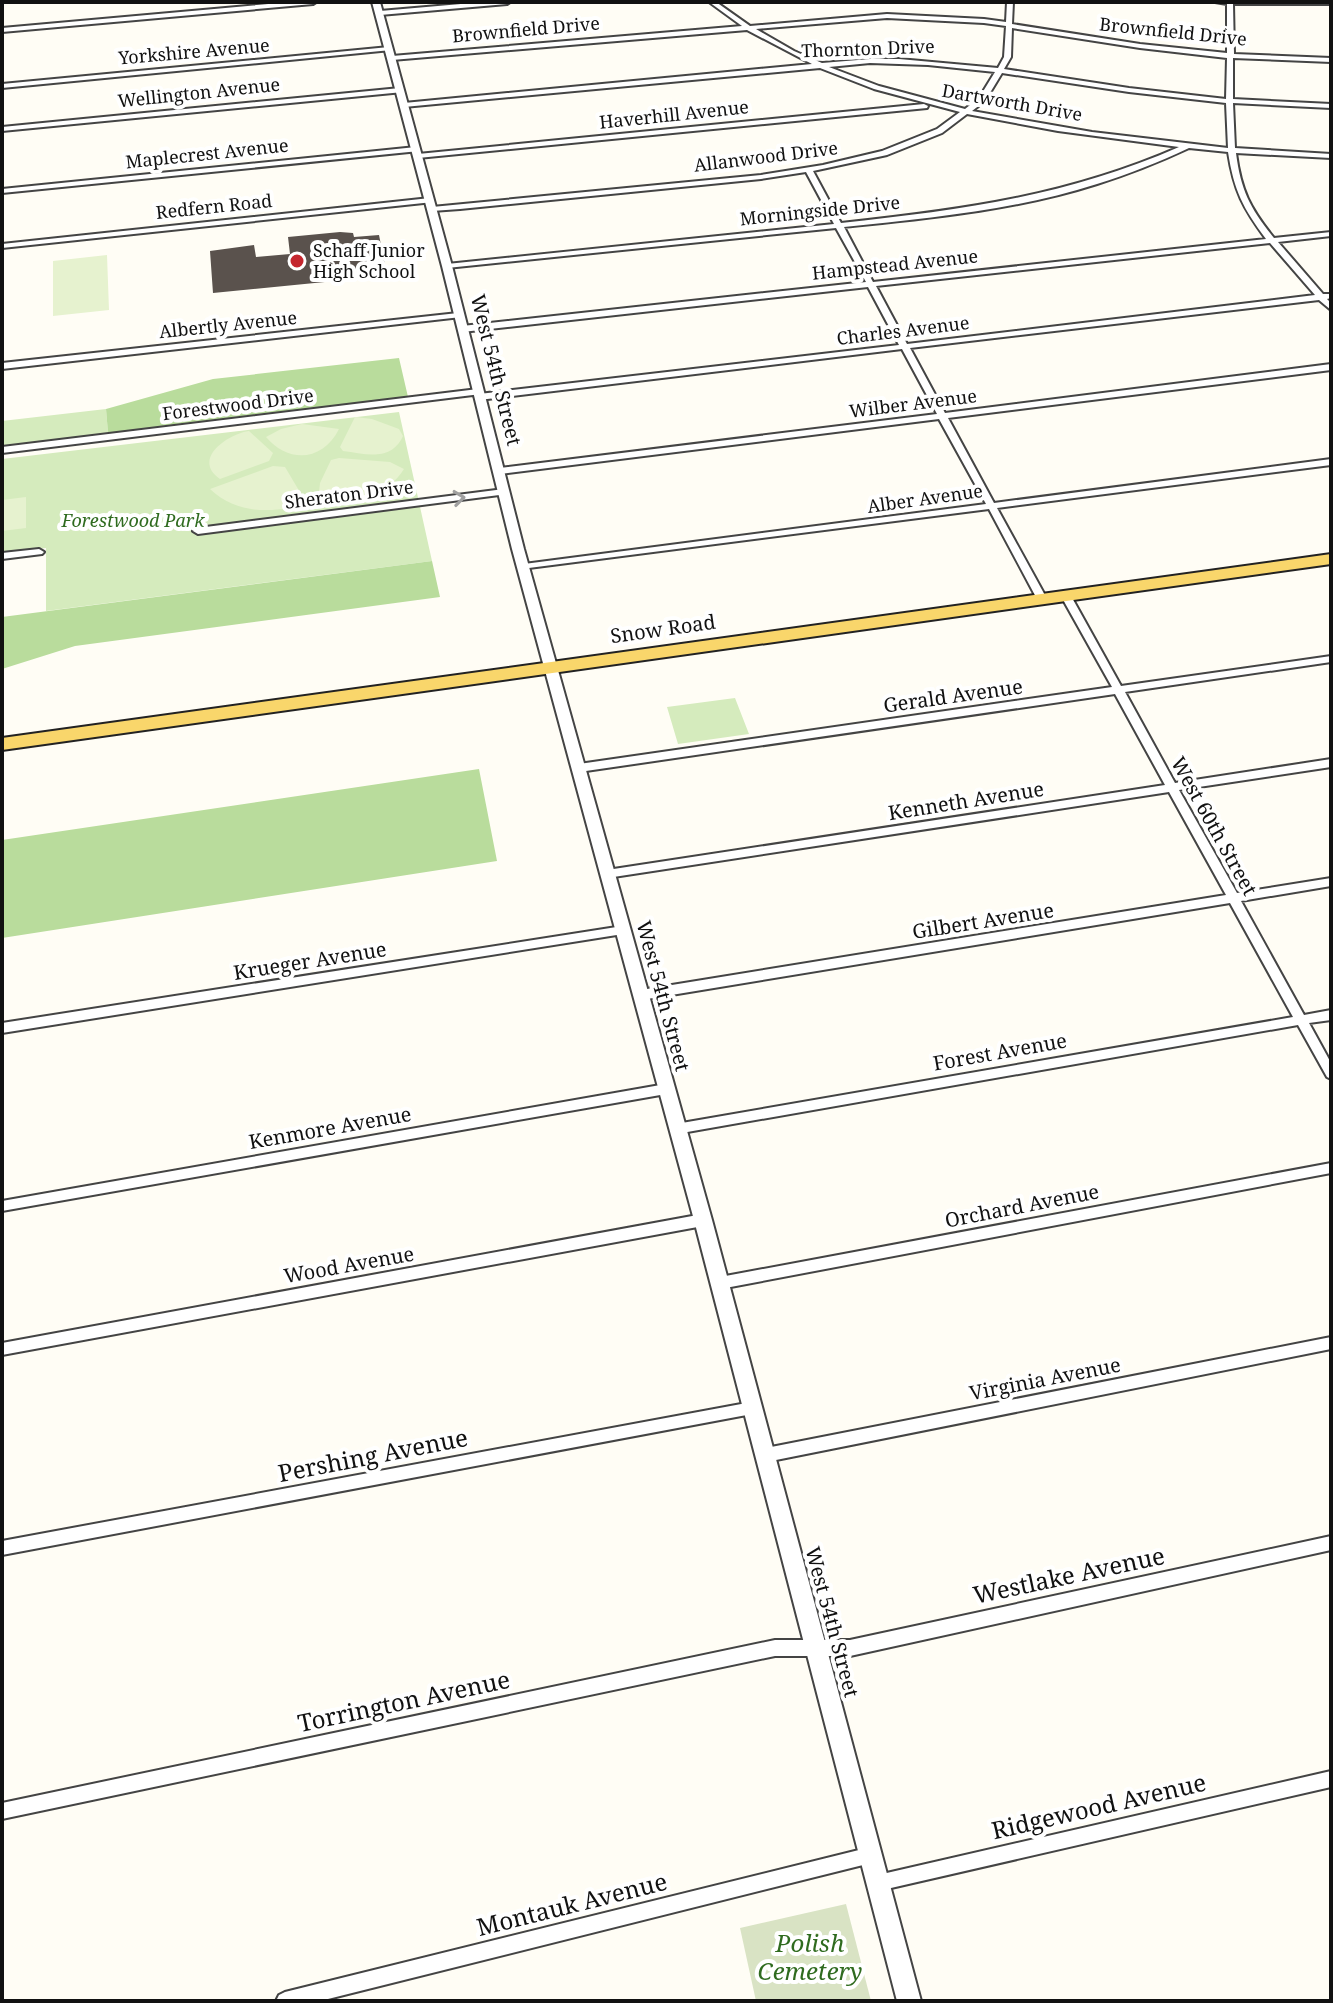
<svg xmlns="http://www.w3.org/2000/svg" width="1333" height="2003" font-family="'Noto Serif',serif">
  <rect width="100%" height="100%" fill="#fffdf5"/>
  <path fill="#d5ebbd" d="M106,409L108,433L2,446V421Z
    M399,412L432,561L46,611V548L2,553V459Z
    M735,698L749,734L678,744L667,707Z"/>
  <path fill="#b9dc9c" d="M399,358L408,397L108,433L106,409L213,379Z
    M432,561L440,597L75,646L2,669V617Z
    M479,769L497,861L2,938V840Z"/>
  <path fill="#d9e3c4" d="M846,1904L871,2001H756L740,1928Z"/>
  <path fill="#e6f2cf" d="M107,255L109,310L53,316V261Z
    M355,417L372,419L399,429L403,436C391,462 366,454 343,451L340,447Z
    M302,424L339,429C323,461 289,464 266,437L281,429Z
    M249,431L273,453L269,461L220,479C191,459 228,434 249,431Z
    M339,458L390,462L404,469C386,498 349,503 318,501L320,483L331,460Z
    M273,466L285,467L307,504C273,513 237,515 210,489Z
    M26,497V528L2,531V500Z"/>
  <path fill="#5a524d" d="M340,232L353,233L354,237L379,235L385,265L354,269L355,279L213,293L210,251L254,245L256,257L290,254L288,237Z"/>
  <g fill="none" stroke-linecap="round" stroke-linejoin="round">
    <g stroke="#444" stroke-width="4">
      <path id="minor" d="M291,2H316L313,4L2,32V28Z
        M484,2H510L507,4L380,15L377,13L380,11Z
        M709,2H716L750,26L887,14L984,19L1006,22L1007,2H1013L1012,24L1140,44L1227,53V4L1215,2H1331V4H1233L1234,54L1331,58V62L1233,58V99L1331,104V108L1233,103L1235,148L1331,154V158L1236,153C1241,191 1250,208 1274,238L1331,232V236L1278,242L1323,294H1331V298L1327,299L1331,303V310L1319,300L910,348L945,413L1331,364V370L948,418L994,503L1331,459V465L997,508L1047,599L1042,602L1037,599L989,509L521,569V565L524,564L986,504L939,419L500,474L495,471L500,468L937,414L902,349L479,400L475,397L479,394L899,345L868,287L462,332L458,329L462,326L866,282L836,228L447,268L443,266L447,264L834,224L806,172L761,179L460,209L432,211L428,209L432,207L761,175L823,165L882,151L937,129L960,112L874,89L820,68L404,107L400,105L404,103L812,64L747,30L392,60L389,58L392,56L742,26ZM887,18L984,23L1006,26L1004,57L998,68L899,59H870L822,63L794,51L756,29ZM1012,28L1140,48L1227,58L1226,99L1129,88L1004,69L1011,57ZM870,63L928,65L995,72L979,98L965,109L879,86L829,67ZM1002,73L1129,92L1226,103L1228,148L1092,132L972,111L985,101ZM967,114L1058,131L1179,147C1067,196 962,210 841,223L813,171L887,155L942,133ZM1189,148L1228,152C1234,191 1243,208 1266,239L873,282L844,227C929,218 1016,210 1097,184C1129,174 1159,162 1189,148ZM1270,243L1315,295L907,344L876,286Z
        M389,47L392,49L391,50L2,88V84Z
        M400,88H403V92L2,131V127Z
        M924,104L928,106L927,108L418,158L414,156L418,154Z
        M416,147H419V151L2,193V189Z
        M430,198H433V202L2,248V244Z
        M458,313L462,315L461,317L2,369V363Z
        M478,389L481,390V394L2,453V447Z
        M504,489L507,490V494L198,534L193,531L198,528Z
        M39,549L44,552L42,554L2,559V553Z
        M1066,593L1071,596L1121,686L1331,656V662L1125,692L1175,783L1331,759V767L1179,790L1237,893L1331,878V886L1241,901L1304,1015L1331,1010V1020L1309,1023L1331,1063V1079L1327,1077L1298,1025L676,1134L672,1133L670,1129L672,1125L676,1124L1293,1017L1230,903L641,1000L637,998L635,995L637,992L641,990L1226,895L1169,792L607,878L601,874L607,870L1165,785L1115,694L579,772L574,768L579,764L1112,687L1061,596Z
        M623,926L629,930L623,934L2,1033V1023Z
        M666,1084L670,1085L672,1089L670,1093L666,1094L2,1211V1201Z
        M1331,1163V1173L720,1289L715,1287L713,1283L715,1279L720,1277Z
        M703,1214L708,1216L710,1220L708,1224L703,1226L2,1355V1343Z
        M1331,1337V1349L766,1462L761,1460L759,1455L761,1450L766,1448Z
        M752,1402L757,1403L759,1408L757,1413L752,1414L2,1555V1541Z
        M1331,1536V1550L850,1656H775L2,1819V1803L775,1640H850Z
        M1331,1771V1787L878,1891L872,1889L870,1883L872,1877L878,1875Z
        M871,1847L877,1849L879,1855L877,1861L871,1863L320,2001H276L279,1995L285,1992Z"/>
    </g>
    <g stroke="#444" stroke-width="4">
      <path id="tertiary" d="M372,2H380L452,266L524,549L712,1220L921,2001H897L694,1220L512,549L442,266Z"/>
    </g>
    <g stroke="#222" stroke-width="4">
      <path id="primary" d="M1331,554V564L2,750V738Z"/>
    </g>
    <use href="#minor" fill="#fff" fill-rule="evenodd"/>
    <use href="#tertiary" fill="#fff" fill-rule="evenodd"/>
    <use href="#primary" fill="#f9d66b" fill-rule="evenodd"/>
  </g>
  <defs><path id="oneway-chevron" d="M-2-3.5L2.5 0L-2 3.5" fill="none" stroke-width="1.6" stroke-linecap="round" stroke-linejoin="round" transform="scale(2)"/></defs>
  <use stroke="#a0a0a0" href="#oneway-chevron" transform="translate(459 498) rotate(-7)"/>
  <circle fill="#c4262e" stroke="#fff" stroke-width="3" cx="297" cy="261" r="8"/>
  <g text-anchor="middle" stroke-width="8" stroke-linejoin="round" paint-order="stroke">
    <g font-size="18" fill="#111" stroke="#fff">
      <text transform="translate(526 30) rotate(-5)" y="6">Brownfield Drive</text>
      <text transform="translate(1173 32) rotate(6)" y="6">Brownfield Drive</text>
      <text transform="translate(868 49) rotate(-2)" y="6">Thornton Drive</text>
      <text transform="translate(194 52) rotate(-5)" y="6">Yorkshire Avenue</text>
      <text transform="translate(199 93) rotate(-6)" y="6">Wellington Avenue</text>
      <text transform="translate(1012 103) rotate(10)" y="6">Dartworth Drive</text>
      <text transform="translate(674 115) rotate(-6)" y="6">Haverhill Avenue</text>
      <text transform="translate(207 154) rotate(-6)" y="6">Maplecrest Avenue</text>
      <text transform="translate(766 157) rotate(-7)" y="6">Allanwood Drive</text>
      <text transform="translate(214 207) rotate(-6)" y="6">Redfern Road</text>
      <text transform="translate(820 211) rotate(-6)" y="6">Morningside Drive</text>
      <text transform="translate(895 265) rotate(-6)" y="6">Hampstead Avenue</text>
      <text transform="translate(228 325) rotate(-6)" y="6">Albertly Avenue</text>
      <text transform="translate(903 331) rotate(-7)" y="6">Charles Avenue</text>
      <text transform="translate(913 404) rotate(-7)" y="6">Wilber Avenue</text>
      <text transform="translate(238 405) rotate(-7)" y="6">Forestwood Drive</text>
      <text transform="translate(349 495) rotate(-7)" y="6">Sheraton Drive</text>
      <text transform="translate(925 499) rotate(-8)" y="6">Alber Avenue</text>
    </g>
    <g font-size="18" fill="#111" stroke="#fff" text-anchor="start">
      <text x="313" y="257">Schaff Junior<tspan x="313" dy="21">High School</tspan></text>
    </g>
    <g font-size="18" font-style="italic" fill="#2f6b1f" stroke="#fff">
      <text x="133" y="527">Forestwood Park</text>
    </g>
    <g font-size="20" fill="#111" stroke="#fff">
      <text transform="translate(496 370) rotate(76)" y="7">West 54th Street</text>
      <text transform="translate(663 629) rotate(-8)" y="7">Snow Road</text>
      <text transform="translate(953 696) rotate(-8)" y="7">Gerald Avenue</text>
      <text transform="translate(966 801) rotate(-9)" y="7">Kenneth Avenue</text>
      <text transform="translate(1214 826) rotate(61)" y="7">West 60th Street</text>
      <text transform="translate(983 921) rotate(-9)" y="7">Gilbert Avenue</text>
      <text transform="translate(310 961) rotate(-9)" y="7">Krueger Avenue</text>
      <text transform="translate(663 996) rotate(75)" y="7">West 54th Street</text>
      <text transform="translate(1000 1052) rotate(-10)" y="7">Forest Avenue</text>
      <text transform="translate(330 1128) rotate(-10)" y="7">Kenmore Avenue</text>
      <text transform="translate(1022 1206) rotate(-11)" y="7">Orchard Avenue</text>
      <text transform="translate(349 1265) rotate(-10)" y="7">Wood Avenue</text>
      <text transform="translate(1045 1379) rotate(-11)" y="7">Virginia Avenue</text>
      <text transform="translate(832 1622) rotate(75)" y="7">West 54th Street</text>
    </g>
    <g font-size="24" fill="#111" stroke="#fff">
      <text transform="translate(373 1456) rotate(-11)" y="8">Pershing Avenue</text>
      <text transform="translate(1069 1576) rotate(-12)" y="8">Westlake Avenue</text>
      <text transform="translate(404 1702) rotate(-12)" y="8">Torrington Avenue</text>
      <text transform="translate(1099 1807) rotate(-13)" y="8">Ridgewood Avenue</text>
      <text transform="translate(572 1905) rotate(-14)" y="8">Montauk Avenue</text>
    </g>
    <g font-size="24" font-style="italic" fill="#2f6b1f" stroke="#fff">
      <text x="810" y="1952">Polish<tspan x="810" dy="28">Cemetery</tspan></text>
    </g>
  </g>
  <rect width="1333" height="2003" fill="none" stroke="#111111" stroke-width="8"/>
</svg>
